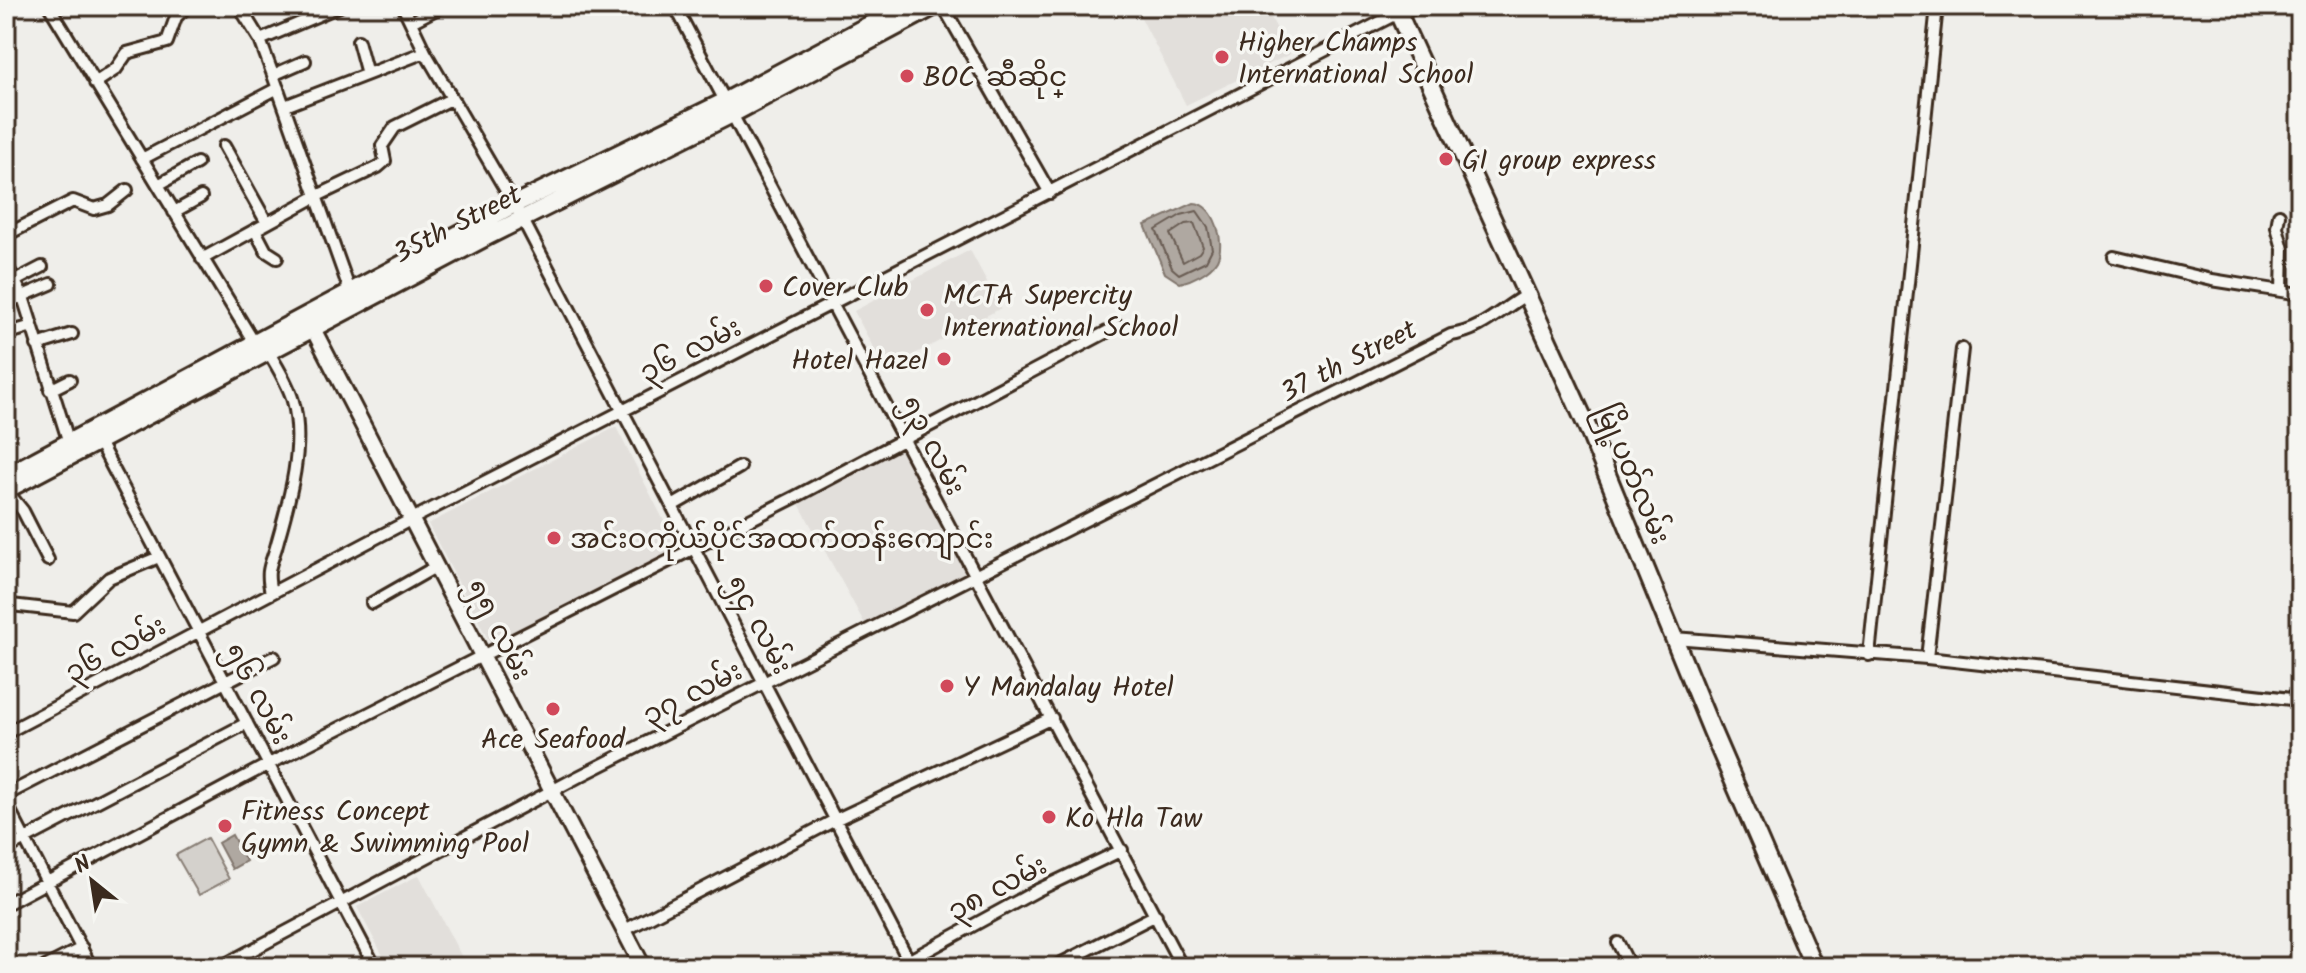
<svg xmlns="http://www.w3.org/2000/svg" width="2306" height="973" font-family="Kalam,'Noto Sans Myanmar',sans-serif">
  <rect width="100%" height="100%" fill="#efeeea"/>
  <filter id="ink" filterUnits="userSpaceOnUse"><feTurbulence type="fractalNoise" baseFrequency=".0125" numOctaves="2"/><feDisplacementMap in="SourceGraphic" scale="16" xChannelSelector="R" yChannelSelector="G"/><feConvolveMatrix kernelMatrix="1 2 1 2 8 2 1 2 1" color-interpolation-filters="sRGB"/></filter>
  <g filter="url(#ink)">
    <path fill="#e2dfdb" d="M1135,6H1265L1290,54L1186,105Z
      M970,250L1001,308L885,370L854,311Z
      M616,427L680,552L493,649L428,524Z
      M902,449L968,573L866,626L798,502Z
      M419,875L445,925L467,967H389L357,907Z"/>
    <path fill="#d4d1cc" stroke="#887e75" stroke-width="2" d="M207,838L229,879L199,895L176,855Z"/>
    <path fill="#afa8a1" stroke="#81766d" stroke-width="2" d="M1194,203C1215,204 1226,243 1217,260C1210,272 1192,280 1180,283L1165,273L1145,225Z
      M232,835L246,861L232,869L218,843Z"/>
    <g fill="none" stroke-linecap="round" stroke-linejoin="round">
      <path stroke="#695c52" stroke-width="2" d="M1197,211L1208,227L1212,249L1206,261L1179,274L1172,268L1156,230L1181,215Z
        M1194,223L1203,247L1199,253L1183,262L1170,234L1185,224Z"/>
      <g stroke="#3b2a1e" stroke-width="16">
        <path id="minor" d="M49,6L255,344
          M239,6L260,40L273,75L351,294
          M675,6L1182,967
          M943,6L1050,193
          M413,21L442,6
          M260,40L340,6
          M358,41L367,74
          M425,52L522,218L912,967
          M273,75L305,61
          M95,83L116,69L127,53L167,42L176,17L187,6
          M285,106L425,52L403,6
          M224,146L267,223
          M142,159L278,88
          M158,185L197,163
          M174,212L201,197
          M2279,215L2277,227L2283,249L2282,291
          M255,230L266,251L277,258
          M6,235L73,201L94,209L108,205L127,190
          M2114,257L2212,280L2300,294
          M202,259L315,197L378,167L385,161L382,146L395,127L451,99
          M6,264L23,297L69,443
          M15,281L42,267
          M6,303L51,284
          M6,334L32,326
          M37,345L72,334
          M268,351C277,367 288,383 293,401C305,445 290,498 278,540C272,565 265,566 271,593
          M6,376L7,382
          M50,390L70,380
          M97,438L375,967
          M6,490L23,511L48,560
          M672,506L740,467
          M372,603L437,566
          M11,605L73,612L109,578L159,557
          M1674,638L1927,658L2300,700
          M1869,655L1937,6
          M1927,658L1962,349
          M6,733L412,519L1398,13
          M6,795L274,657
          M6,803L91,967
          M6,849L247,723
          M6,904L269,764L795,497L1118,326
          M625,930L835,820L1052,718
          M1618,943L1630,967
          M45,967L82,948
          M220,967L578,777L1451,335C1481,331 1500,310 1526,295
          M897,967L1038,890L1122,850
          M1054,967L1156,915"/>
      </g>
      <g stroke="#3b2a1e" stroke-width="18">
        <path id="tertiary" d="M1398,13L1418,6"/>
      </g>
      <g stroke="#3b2a1e" stroke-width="20">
        <path id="secondary" d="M309,321L643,967"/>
      </g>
      <g stroke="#3b2a1e" stroke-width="22">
        <path id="primary" d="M1395,6L1590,433L1712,731L1814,967
          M6,476L513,205L726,101L905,6
          M6,490L488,236L732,114L935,6"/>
      </g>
      <use href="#minor" stroke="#f6f6f2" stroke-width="10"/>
      <use href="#tertiary" stroke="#f6f6f2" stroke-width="12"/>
      <use href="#secondary" stroke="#f6f6f2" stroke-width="14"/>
      <use href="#primary" stroke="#f6f6f2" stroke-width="16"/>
    </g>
  </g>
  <g fill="#d1495b" stroke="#f6f6f2" stroke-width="3">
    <circle cx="1222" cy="57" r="8"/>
    <circle cx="907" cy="76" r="8"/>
    <circle cx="1446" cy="159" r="8"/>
    <circle cx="766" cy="286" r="8"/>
    <circle cx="927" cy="310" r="8"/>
    <circle cx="944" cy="359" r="8"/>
    <circle cx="554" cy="538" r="8"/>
    <circle cx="947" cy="686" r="8"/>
    <circle cx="553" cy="709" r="8"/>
    <circle cx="1049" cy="817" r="8"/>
    <circle cx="225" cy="826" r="8"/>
  </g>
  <g text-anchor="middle" stroke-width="7" stroke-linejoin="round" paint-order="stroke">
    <g font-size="28" fill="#3b2a1e" stroke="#f6f6f2" text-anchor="start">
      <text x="1238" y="51">Higher Champs<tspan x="1238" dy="32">International School</tspan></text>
      <text x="923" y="86">BOC ဆီဆိုင္</text>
      <text x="1462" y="169">GI group express</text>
      <text x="782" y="296">Cover Club</text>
      <text x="943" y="304">MCTA Supercity<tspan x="943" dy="32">International School</tspan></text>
      <text x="928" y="369" text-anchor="end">Hotel Hazel</text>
      <text x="570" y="548">အင်းဝကိုယ်ပိုင်အထက်တန်းကျောင်း</text>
      <text x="963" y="696">Y Mandalay Hotel</text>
      <text x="553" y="748" text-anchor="middle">Ace Seafood</text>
      <text x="241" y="820">Fitness Concept<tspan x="241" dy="32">Gymn &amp; Swimming Pool</tspan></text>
      <text x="1065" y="827">Ko Hla Taw</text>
    </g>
    <g font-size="28" fill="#3b2a1e" stroke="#f6f6f2">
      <text transform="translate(457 223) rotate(-27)" y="10">35th Street</text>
      <text transform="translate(690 349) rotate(-27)" y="10">၃၆ လမ်း</text>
      <text transform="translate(1348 360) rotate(-27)" y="10">37 th Street</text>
      <text transform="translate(934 445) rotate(63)" y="10">၅၃ လမ်း</text>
      <text transform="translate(1634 474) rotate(67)" y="10">မြို့ပတ်လမ်း</text>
      <text transform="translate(760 624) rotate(62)" y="10">၅၄ လမ်း</text>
      <text transform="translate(500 629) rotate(63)" y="10">၅၅ လမ်း</text>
      <text transform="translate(115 648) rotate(-28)" y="10">၃၆ လမ်း</text>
      <text transform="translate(692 692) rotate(-27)" y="10">၃၇ လမ်း</text>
      <text transform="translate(259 693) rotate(62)" y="10">၅၆ လမ်း</text>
      <text transform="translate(997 887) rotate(-28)" y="10">၃၈ လမ်း</text>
    </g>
  </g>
  <rect width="2306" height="973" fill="none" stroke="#f6f6f2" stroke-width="32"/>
  <rect x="16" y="16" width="2274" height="941" fill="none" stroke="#3b2a1e" stroke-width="3" filter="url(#ink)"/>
  <g transform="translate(92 881) rotate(330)" stroke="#f6f6f2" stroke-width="6" paint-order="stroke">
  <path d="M0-6L14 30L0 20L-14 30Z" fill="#3b2a1e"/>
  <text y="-12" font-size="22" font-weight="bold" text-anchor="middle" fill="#3b2a1e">N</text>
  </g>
</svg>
